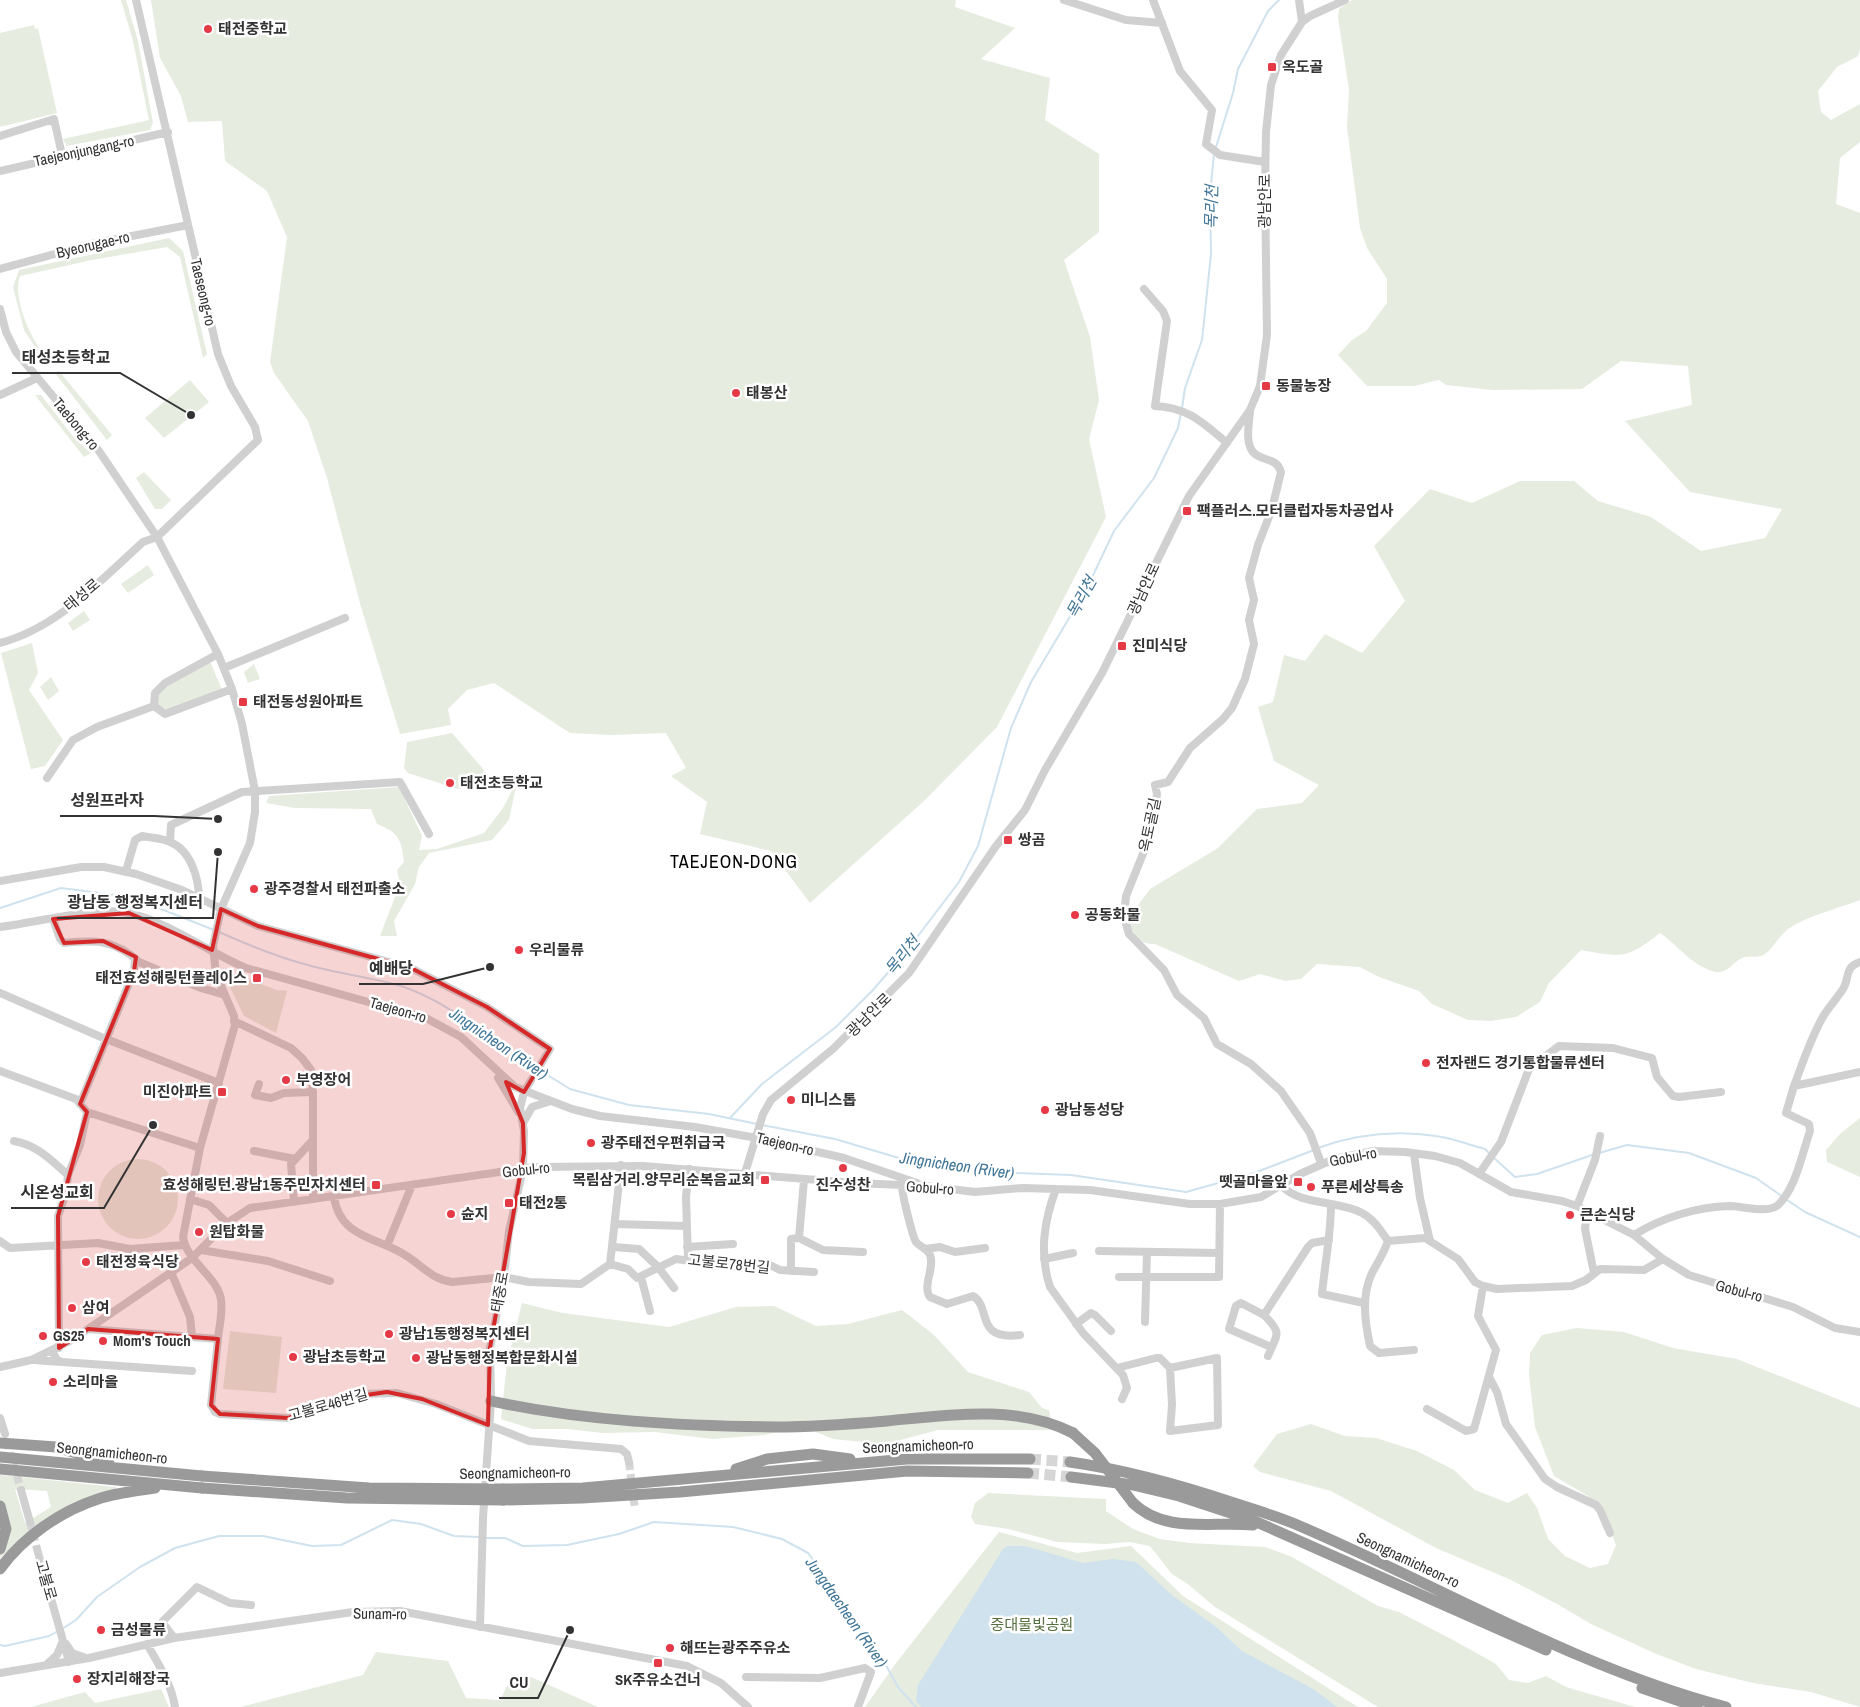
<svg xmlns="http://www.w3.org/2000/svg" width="1860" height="1707" font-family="'Archivo Narrow','Noto Sans KR',sans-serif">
  <rect width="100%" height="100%" fill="#fff"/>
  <path fill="#e6ecdf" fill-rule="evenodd" d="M121,0H126L138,41L153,123L150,130L67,146L63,139L149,120L133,41Z
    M151,0H956L955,7L1015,28L981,59L1050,78L1045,120L1099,154V232L1064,260L1090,337L1099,400L1089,439L1106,517L997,727L924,801L810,903L771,851L700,834L707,802L671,776L686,768L666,733L612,735L570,733L494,683L467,690L448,709L451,725L400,734L361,607L327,478L308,421L274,373L270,362L287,237L267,191L225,161L222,121L188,122L181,96L160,58Z
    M1352,0H1860V48L1858,56L1837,67L1818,91L1821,112L1831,120L1860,104V142L1840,158L1836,204L1860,213V900C1837,909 1809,915 1788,929C1779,936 1774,947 1765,954C1758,959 1749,955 1742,958C1731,963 1727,976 1712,971C1689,963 1679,946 1660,933C1625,960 1623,957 1581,950L1549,983L1540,1002L1516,1017L1491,1021L1468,1020L1432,1004L1419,991L1379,977L1360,967L1317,964L1301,979L1285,981L1260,974L1239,981L1155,944C1137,944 1133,934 1128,919L1150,889L1218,848L1257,809L1302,803L1319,785L1274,761L1258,707L1273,702L1284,655L1305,661L1325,634L1362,653L1405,601L1374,546L1430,489L1472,503L1520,481H1574L1598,501L1651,517L1701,551L1765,538L1782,509L1690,492L1625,421L1692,405L1688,366L1621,361L1582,389L1492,390L1446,385L1439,380L1414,386H1367L1338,355L1352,340L1366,331L1387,303V279L1367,248L1360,228L1347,127L1349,89L1338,18L1339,9Z
    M34,25L35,29L38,28L57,113L0,127V33Z
    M169,238L183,251L207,354L203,358L180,257L167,247L92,260L20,276C12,296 30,338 44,354L41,356L24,330L13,287L19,270Z
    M59,371L112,435L107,440L55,373Z
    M190,380L209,402L164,438L145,418Z
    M35,395H41L76,440L91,453L84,457Z
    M144,472L171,500L162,509H155L136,478Z
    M148,565L154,575L128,593L121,584Z
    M84,611L90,620L73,631L68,623Z
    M32,643L38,673L29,690L63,740L45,766L31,769L1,653Z
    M210,661L222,690L171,711L157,705L155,694L167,685Z
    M254,664L260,679L248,683L244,672Z
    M51,677L59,691L48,700L40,687Z
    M452,733L484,770L481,780L458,789L408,773L404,768L407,742Z
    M517,781L509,820L492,840L429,853L419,867L415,884L394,921L397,936H380L400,884L397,870L404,862C401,838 399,833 377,824L371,809L295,808L266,803L269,796L399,787L422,836L419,850L437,849L484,833L503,808Z
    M234,974L277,990L287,991L276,1033L244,1016L227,981Z
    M1860,1118V1177L1827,1162L1826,1150L1840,1134Z
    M98 1199a40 40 0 1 1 80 0a40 40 0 1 1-80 0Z
    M522,1303L563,1313L669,1327L736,1307L774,1306L816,1326L848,1324L902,1310L934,1335L968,1372L1029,1392L1042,1408L1049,1410L1053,1430H938L885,1444L833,1439L801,1426L765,1435L713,1439L654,1432L603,1433L567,1429H532L501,1419L507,1363Z
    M1577,1328L1624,1332L1673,1348L1737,1359L1860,1408V1707L1811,1692L1753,1683L1696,1669L1654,1653L1591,1624L1559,1605L1509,1579L1436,1548L1331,1491L1260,1472L1253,1466L1277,1434L1311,1424L1345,1436L1376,1438L1417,1451L1454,1470L1475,1490L1508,1503L1527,1493L1537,1508L1548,1539L1565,1556L1590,1568L1608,1564L1616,1545L1607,1521L1588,1496L1554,1476L1535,1427L1529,1375L1530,1353L1542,1335Z
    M230,1331L282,1337L276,1393L223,1389Z
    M0,1475L116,1487L115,1491L40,1524L0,1558V1551L6,1540L0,1502ZM15,1489L47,1491L51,1507L25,1523Z
    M988,1493L1106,1499V1511L1133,1529L1160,1539L1190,1543L1265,1547L1292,1557L1378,1606L1399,1612L1453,1640L1496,1664L1509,1680L1528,1683L1546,1676L1566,1687L1635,1707H1378L1215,1607L1189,1585L1172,1574L1150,1546L1129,1542L1105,1544L1057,1542L1008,1529L975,1524L971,1517L975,1503Z
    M999,1532L1077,1553L1131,1546L1183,1596L1358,1707H865L896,1663Z
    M376,1652L448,1661L466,1698L500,1700L509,1682L531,1677L598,1707H241L363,1675Z
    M161,1689L169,1707H31L85,1692L95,1703Z"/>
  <path fill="#cfe2ee" d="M1008,1546H1025L1083,1563L1113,1559L1136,1562L1173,1596L1215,1626L1242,1651L1315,1690L1337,1707H921L916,1701L918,1685L1003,1549Z"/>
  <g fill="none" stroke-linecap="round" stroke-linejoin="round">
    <path stroke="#cfe2ee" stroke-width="2" d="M1216,147L1233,93L1238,69L1268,11L1279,0
      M1182,408L1185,388L1202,340L1211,254L1210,195L1214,154
      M0,908L61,888L131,897L214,930
      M219,932C248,945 277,957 308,965C338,974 371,977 401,986C453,1003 491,1042 537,1069
      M541,1071L570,1089L629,1105L709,1114L757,1124
      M730,1118L762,1084L836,1027L872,991L905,953L959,882L978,846L1011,728L1031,682L1087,588L1114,531L1154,478L1178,428L1181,413
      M762,1125L835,1139L909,1161L985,1172L1071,1175L1186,1192L1254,1173L1314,1150
      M1318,1148C1356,1134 1396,1130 1436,1136C1452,1138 1469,1145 1485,1149L1490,1154
      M1599,1153L1627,1145L1689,1153L1756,1178L1783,1197
      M1494,1158L1515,1177L1537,1174L1595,1154
      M1787,1200L1805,1212L1860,1237
      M484,1538H505L523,1546L567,1545L619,1534L654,1522L733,1527L782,1539L808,1553L839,1594L872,1651L887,1667L898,1687L916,1707
      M62,1629L76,1620L97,1597L140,1567L175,1548L219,1536H263L312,1546L341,1545L392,1520L421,1524L454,1536L479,1537
      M0,1645L5,1646L49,1636L58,1631"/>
    <path stroke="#d6d6d6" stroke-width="8" stroke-dasharray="8 4" stroke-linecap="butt" d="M7,1441L21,1490
      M629,1462L635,1509
      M30,1522L37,1549"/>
    <path stroke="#d6d6d6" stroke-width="11" stroke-dasharray="11 5.5" stroke-linecap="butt" d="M1030,1459L1070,1462
      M1028,1473L1071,1477"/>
    <path stroke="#d0d0d0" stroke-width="8" d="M1064,0L1126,20L1162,23
      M1153,0L1180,71L1212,110L1206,144L1220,155L1265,162
      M1299,0L1302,22
      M0,136L54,119L62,155
      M0,171L168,132
      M0,269L91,244L188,225
      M1144,289L1163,311L1167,321L1155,406C1189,408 1202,422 1227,443
      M0,309L6,332L16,352L99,451L157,537L218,654L232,689L242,724L255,791V812L250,843L221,909L213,946L216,974L234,1016L235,1025L200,1148L183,1237C186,1261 219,1278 221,1300C223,1312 219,1327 218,1339
      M0,395L37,378
      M1250,412C1249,423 1245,443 1253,452C1262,462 1277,457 1281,472L1272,509L1258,545L1249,578L1254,600L1249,620L1254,644L1245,679L1232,708L1223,719L1190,748L1168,782L1155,785L1157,794L1151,834L1126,896L1124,917L1129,934L1164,970L1177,995L1204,1018L1217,1044L1251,1064L1281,1091L1310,1133L1321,1163
      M0,643C57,628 100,581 143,542L157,537L258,440L255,427L231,386L218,354L136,0
      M224,668L345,618
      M154,706L155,693L165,683L218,654
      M154,706L165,714L232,689
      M47,778L73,740L97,727L154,706
      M170,842L171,825L242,792L400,782L429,834
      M126,871L135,840L142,836C151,838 162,838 170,842C191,850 199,879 199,899
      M0,881L81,867H104L136,874L182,890L258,926L411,968L487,1007L550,1049L524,1092L520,1108L524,1131L523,1169L509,1231L504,1277L490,1348L491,1401L483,1518L480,1627
      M53,919L60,939L64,943C95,940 114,939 139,962L201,988L225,995
      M0,927C33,923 99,906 129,913C171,923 207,952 246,968L426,1018L461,1037L515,1087L572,1109L600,1116L695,1127L757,1138L844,1158L917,1183
      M0,993L101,1037L219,1083
      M234,1021L291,1048L302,1058L311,1070L313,1092V1199
      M0,1071L76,1099L87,1112L200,1148
      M498,1078L519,1113
      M259,1084L255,1095L271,1098L284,1093L313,1092
      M1794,1086C1803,1062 1811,1037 1824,1015C1830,1006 1837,998 1843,989C1850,978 1844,967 1860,962
      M80,1104L134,971L135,959
      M523,1123L532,1107L548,1102
      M14,1141C37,1145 51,1160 68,1175L80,1145L87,1112
      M254,1151L295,1159
      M1414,1154L1420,1198L1430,1241
      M745,1173L763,1114L771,1100L834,1048L909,973L996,846L1025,810L1045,770L1102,673L1189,496L1250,410L1260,386L1267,335L1265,187L1266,132L1271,85L1281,55L1302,22L1310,16L1345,0
      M1479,1174L1501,1142L1529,1069L1559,1046L1613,1048L1652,1058L1657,1077L1673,1096L1679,1097L1721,1092
      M902,1185C901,1191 913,1238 916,1242C920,1247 928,1249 930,1255C935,1268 922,1286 930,1297L947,1304L973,1296C992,1307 974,1341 1020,1335
      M1282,1186C1301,1206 1338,1200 1362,1213C1374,1219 1381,1231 1388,1241L1425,1238L1458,1259L1475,1282L1483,1286L1497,1289L1572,1286L1586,1280L1600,1269L1644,1270L1663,1259
      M1056,1189C1044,1221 1039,1253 1050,1287L1083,1333L1123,1375L1127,1388L1122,1399
      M334,1197C340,1238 377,1237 405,1255C422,1265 431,1279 452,1282L504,1277L529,1282L581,1284L610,1264L628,1269L637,1278L676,1259L750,1269L768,1264L780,1270L814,1272
      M190,1199L209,1205L227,1223
      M294,1201L291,1164L312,1141
      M1331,1204C1331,1234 1325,1263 1322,1294L1364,1303
      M1577,1206L1595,1160L1600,1136
      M1587,1212L1585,1229L1594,1273
      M615,1224L686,1226
      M1634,1235C1661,1218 1696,1207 1729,1206C1742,1206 1767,1214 1778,1205C1796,1188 1802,1154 1810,1131L1809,1124L1786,1113L1794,1086L1860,1072
      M799,1238L804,1180
      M0,1241L10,1248L98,1243L130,1249L184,1245
      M1388,1241C1384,1253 1378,1262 1372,1273C1361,1296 1365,1322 1370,1346L1379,1353L1414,1350
      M387,1246L412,1185
      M613,1247L639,1249L658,1267L674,1288
      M687,1247L733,1244
      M925,1249L940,1247L955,1252L985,1248
      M201,1250L268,1261L330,1281
      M1099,1251L1219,1253
      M688,1259L686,1197L689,1169
      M1044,1259L1073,1253
      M610,1264L621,1165
      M791,1271V1239L799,1238L823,1250L863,1252
      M171,1272L190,1317L192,1336
      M641,1277L650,1311
      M1119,1277H1219L1220,1204
      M1264,1315C1283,1334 1277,1334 1268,1356
      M1145,1322L1147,1252
      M1076,1324L1091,1313L1095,1315L1111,1331
      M88,1329L218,1339L211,1405L215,1412L220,1414L288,1418L330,1402L362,1394L397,1393L436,1404L529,1441L621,1449L627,1454L629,1462
      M1271,1347L1229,1329L1236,1306L1241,1303L1264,1315L1308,1247L1312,1243L1329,1240
      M59,1348L58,1216L66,1193L68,1175
      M52,1351L57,1360L62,1362L192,1371
      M33,1360L62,1362
      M0,1367L31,1360L72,1340L192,1258L227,1223L250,1208L534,1167L643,1166L855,1183L926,1186L975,1192L1022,1188L1090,1190L1190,1204H1220L1261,1197L1300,1174L1334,1159L1373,1151L1405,1152L1435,1156L1460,1163L1511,1192L1562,1201L1577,1206L1634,1235L1663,1259L1689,1275L1793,1307L1835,1328L1860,1332
      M1117,1368L1156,1358H1160L1170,1368L1172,1405L1170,1431L1218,1425L1217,1358L1170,1368
      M1489,1377L1497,1392L1506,1424L1545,1479L1557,1487L1596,1505L1600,1510L1610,1533
      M1427,1409L1466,1431L1474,1429L1496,1350L1478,1316L1483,1286
      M0,1418L5,1434
      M21,1490L30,1522
      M37,1549L69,1662
      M174,1638L162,1622L197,1587L230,1603L251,1605
      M66,1644L72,1653L86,1658
      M147,1644C159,1665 171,1683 175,1707
      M46,1665L57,1655L62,1643
      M0,1673L89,1658L174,1638L353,1612L400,1611L687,1666L721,1683L748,1707
      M746,1677L820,1678L865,1668L871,1672L858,1707"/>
    <path stroke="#9a9a9a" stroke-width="11" d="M491,1401C583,1421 683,1426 777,1427C814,1427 851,1424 887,1421C948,1415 1017,1404 1073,1433
      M0,1443L56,1447L109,1463
      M0,1457L202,1476
      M1070,1462C1127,1470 1180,1485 1234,1503C1255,1510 1276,1516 1295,1524C1439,1585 1574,1667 1726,1707
      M0,1469L202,1488
      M736,1469L767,1459L813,1454L850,1459
      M1071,1477L1133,1485L1179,1496L1252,1520L1546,1650
      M503,1489L583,1488L907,1459H1030
      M503,1500L582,1498L680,1492L907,1471L1028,1473
      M1133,1503C1165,1534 1212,1521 1253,1525
      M0,1506L6,1529L0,1549
      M0,1569C23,1537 61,1511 98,1499C116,1493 136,1491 155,1488
      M1642,1688L1697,1707"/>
    <path stroke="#9a9a9a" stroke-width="11" d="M1073,1433L1095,1453L1133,1503
      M202,1476L369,1488L503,1489
      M202,1488L347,1498L503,1500"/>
  </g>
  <path fill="#d62828" fill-opacity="0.2" stroke="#d62828" stroke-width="4" stroke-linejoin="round" d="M221,909L258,926L411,968L487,1007L550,1049L524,1092L506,1082L523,1123L524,1153L490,1348L488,1425L422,1399L387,1392L339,1399L288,1418L220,1414L211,1405L218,1339L88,1329L59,1348L58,1216L87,1112L80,1104L134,971L136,957L103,941L64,943L53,919L129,913L212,950Z"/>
  <g fill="#e63946" stroke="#fff" stroke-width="2">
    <circle cx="208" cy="29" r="5"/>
    <rect x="1267" y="62" width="10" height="10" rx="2.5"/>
    <rect x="1261" y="381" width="10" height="10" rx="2.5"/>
    <circle cx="736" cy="393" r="5"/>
    <rect x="1182" y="506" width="10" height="10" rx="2.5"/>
    <rect x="1117" y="641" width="10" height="10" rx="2.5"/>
    <rect x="238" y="697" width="10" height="10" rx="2.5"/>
    <circle cx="450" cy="783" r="5"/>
    <rect x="1003" y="835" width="10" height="10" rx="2.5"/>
    <circle cx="254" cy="889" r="5"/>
    <circle cx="1075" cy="915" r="5"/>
    <circle cx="519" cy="950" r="5"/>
    <rect x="252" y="973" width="10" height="10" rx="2.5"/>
    <circle cx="1426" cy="1063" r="5"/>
    <circle cx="286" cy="1080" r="5"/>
    <rect x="217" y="1087" width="10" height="10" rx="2.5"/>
    <circle cx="791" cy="1100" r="5"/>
    <circle cx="1045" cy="1110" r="5"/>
    <circle cx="591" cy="1143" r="5"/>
    <circle cx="843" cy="1168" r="5"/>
    <rect x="760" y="1175" width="10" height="10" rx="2.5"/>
    <rect x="1293" y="1177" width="10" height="10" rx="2.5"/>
    <rect x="371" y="1180" width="10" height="10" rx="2.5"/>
    <circle cx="1311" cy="1187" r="5"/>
    <rect x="504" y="1198" width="10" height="10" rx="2.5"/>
    <circle cx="451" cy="1214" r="5"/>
    <circle cx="1570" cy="1215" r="5"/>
    <circle cx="199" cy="1232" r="5"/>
    <circle cx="86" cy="1262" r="5"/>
    <circle cx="72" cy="1308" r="5"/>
    <circle cx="389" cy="1334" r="5"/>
    <circle cx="43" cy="1336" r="5"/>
    <circle cx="103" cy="1341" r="5"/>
    <circle cx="293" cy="1357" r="5"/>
    <circle cx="416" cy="1358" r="5"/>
    <circle cx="53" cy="1382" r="5"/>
    <circle cx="101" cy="1630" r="5"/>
    <circle cx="670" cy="1648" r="5"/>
    <rect x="653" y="1658" width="10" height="10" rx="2.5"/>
    <circle cx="77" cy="1679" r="5"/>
  </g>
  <g text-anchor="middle" stroke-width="5" stroke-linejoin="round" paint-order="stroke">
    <g font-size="15" font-weight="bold" fill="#333" stroke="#fff" text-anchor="start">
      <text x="218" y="34">태전중학교</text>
      <text x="1282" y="72">옥도골</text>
      <text x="1276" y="391">동물농장</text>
      <text x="746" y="398">태봉산</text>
      <text x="1197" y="516">팩플러스.모터클럽자동차공업사</text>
      <text x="1132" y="651">진미식당</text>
      <text x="253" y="707">태전동성원아파트</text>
      <text x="460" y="788">태전초등학교</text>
      <text x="1018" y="845">쌍곰</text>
      <text x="264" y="894">광주경찰서 태전파출소</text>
      <text x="1085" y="920">공동화물</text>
      <text x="529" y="955">우리물류</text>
      <text x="247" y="983" text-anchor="end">태전효성해링턴플레이스</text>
      <text x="1436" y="1068">전자랜드 경기통합물류센터</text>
      <text x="296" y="1085">부영장어</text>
      <text x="212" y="1097" text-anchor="end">미진아파트</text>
      <text x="801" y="1105">미니스톱</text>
      <text x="1055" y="1115">광남동성당</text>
      <text x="601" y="1148">광주태전우편취급국</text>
      <text x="755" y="1185" text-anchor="end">목림삼거리.양무리순복음교회</text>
      <text x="1288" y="1187" text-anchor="end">뗏골마을앞</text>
      <text x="366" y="1190" text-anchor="end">효성해링턴.광남1동주민자치센터</text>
      <text x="843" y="1190" text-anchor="middle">진수성찬</text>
      <text x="1321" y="1192">푸른세상특송</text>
      <text x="519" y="1208">태전2통</text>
      <text x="461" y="1219">슌지</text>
      <text x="1580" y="1220">큰손식당</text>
      <text x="209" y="1237">원탑화물</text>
      <text x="96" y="1267">태전정육식당</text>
      <text x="82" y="1313">삼여</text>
      <text x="399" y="1339">광남1동행정복지센터</text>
      <text x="53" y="1341">GS25</text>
      <text x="113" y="1346">Mom's Touch</text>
      <text x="303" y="1362">광남초등학교</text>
      <text x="426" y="1363">광남동행정복합문화시설</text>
      <text x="63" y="1387">소리마을</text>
      <text x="111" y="1635">금성물류</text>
      <text x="680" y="1653">해뜨는광주주유소</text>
      <text x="87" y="1684">장지리해장국</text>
      <text x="658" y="1685" text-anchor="middle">SK주유소건너</text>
    </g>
    <g font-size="15" fill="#333" stroke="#fff">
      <text transform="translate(84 151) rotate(-12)" y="5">Taejeonjungang-ro</text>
      <text transform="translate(1265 201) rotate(-90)" y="5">광남안로</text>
      <text transform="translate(93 245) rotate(-13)" y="5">Byeorugae-ro</text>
      <text transform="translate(203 292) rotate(77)" y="5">Taeseong-ro</text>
      <text transform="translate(76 424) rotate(50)" y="5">Taebong-ro</text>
      <text transform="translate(1144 589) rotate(-65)" y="5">광남안로</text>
      <text transform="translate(82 595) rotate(-40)" y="5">태성로</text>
      <text transform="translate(1150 825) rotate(-78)" y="5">옥토골길</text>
      <text transform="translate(398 1010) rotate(16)" y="5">Taejeon-ro</text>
      <text transform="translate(869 1015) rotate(-44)" y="5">광남안로</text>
      <text transform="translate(785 1144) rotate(13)" y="5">Taejeon-ro</text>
      <text transform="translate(1353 1157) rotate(-11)" y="5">Gobul-ro</text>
      <text transform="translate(526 1170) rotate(-6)" y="5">Gobul-ro</text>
      <text transform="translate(930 1188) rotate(4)" y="5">Gobul-ro</text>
      <text transform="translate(729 1264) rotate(6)" y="5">고불로78번길</text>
      <text transform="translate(1739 1291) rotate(15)" y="5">Gobul-ro</text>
      <text transform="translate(500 1292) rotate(-80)" y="5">태중로</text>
      <text transform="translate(328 1405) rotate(-16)" y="5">고불로46번길</text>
      <text transform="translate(918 1446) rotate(-2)" y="5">Seongnamicheon-ro</text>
      <text transform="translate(112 1453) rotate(6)" y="5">Seongnamicheon-ro</text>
      <text transform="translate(515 1473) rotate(-1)" y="5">Seongnamicheon-ro</text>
      <text transform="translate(1408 1560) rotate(25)" y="5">Seongnamicheon-ro</text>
      <text transform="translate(46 1580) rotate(74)" y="5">고불로</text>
      <text transform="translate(380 1614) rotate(1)" y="5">Sunam-ro</text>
    </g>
    <g font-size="15" fill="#56703f" stroke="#fff">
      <text x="1032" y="1630">중대물빛공원</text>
    </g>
    <g font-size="16" font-style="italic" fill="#3f7597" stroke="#fff">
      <text transform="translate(1211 207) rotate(-89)" y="6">목리천</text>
      <text transform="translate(1081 597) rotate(-61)" y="6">목리천</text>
      <text transform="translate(902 955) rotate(-51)" y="6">목리천</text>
      <text transform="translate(499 1043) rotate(34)" y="6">Jingnicheon (River)</text>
      <text transform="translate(957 1165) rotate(8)" y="6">Jingnicheon (River)</text>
      <text transform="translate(847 1612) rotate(55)" y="6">Jungdaecheon (River)</text>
    </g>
    <g font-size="18" letter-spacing="1" fill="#000" stroke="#fff">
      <text x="734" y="868">TAEJEON-DONG</text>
    </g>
  </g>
  <path fill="none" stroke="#333" stroke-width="2" d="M191 415L120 373H12M218 819L154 816H60M218 852L213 918H57M490 967L423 984H359M153 1125L104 1208H11M570 1630L538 1698H499"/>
  <g fill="#333" stroke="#fff" stroke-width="2">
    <circle cx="191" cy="415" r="5"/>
    <circle cx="218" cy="819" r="5"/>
    <circle cx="218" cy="852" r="5"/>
    <circle cx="490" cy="967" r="5"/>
    <circle cx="153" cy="1125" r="5"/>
    <circle cx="570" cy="1630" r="5"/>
  </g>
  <g font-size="16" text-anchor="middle" font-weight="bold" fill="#333" stroke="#fff" stroke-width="5" stroke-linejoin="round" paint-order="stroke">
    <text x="66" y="363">태성초등학교</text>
    <text x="107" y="806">성원프라자</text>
    <text x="135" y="908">광남동 행정복지센터</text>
    <text x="391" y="974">예배당</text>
    <text x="57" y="1198">시온성교회</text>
    <text x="519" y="1688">CU</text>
  </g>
</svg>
